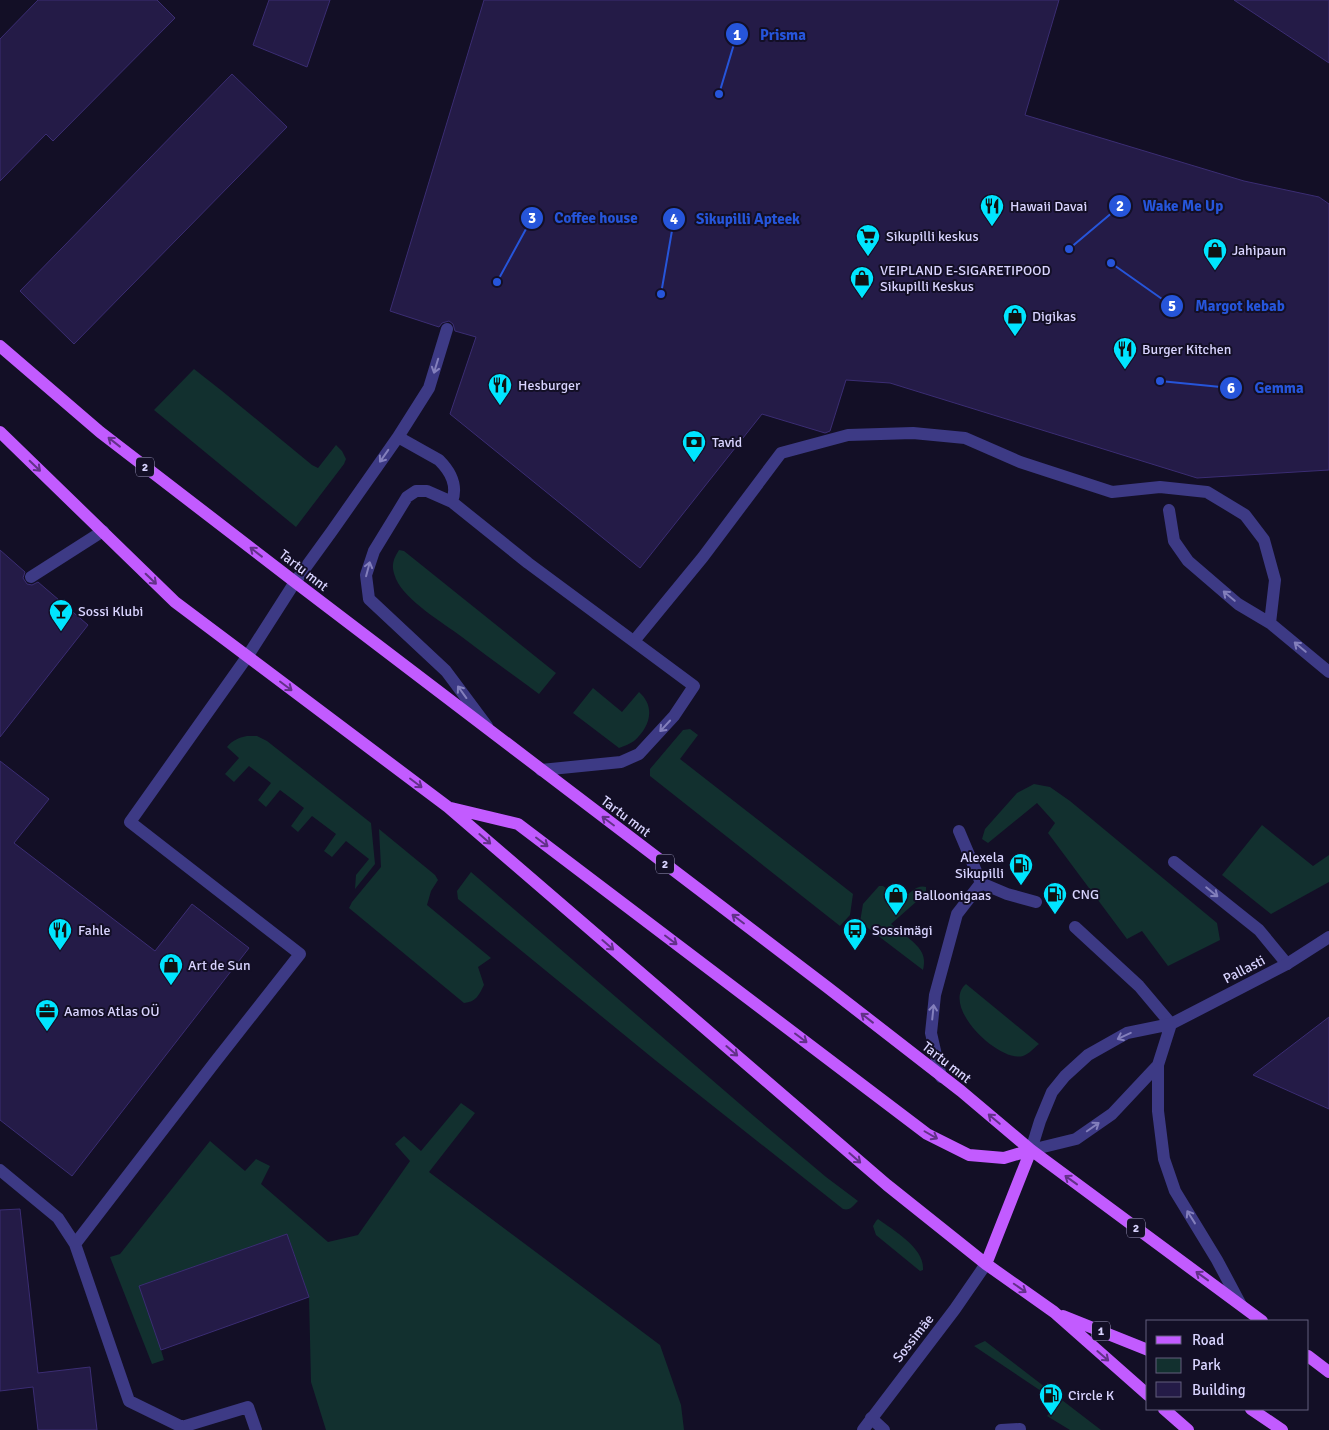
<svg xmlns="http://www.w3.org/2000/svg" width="1329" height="1430" font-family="Signika,sans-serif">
  <rect width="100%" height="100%" fill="#130f26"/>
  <path fill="#12302f" d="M194,369L222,391L312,465L318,468L336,445L342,451L346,459L344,464L296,527L154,410Z
    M399,550L404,551L556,673L539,694C513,675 487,656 462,637C443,623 405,600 396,579C391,567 392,561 399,550Z
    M593,688L622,712L639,692C656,707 650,727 634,741C630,744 624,746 619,748L573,713Z
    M690,729L698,735L680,759L853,894L850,915L840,926L650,776V769L683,730Z
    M247,736H257L267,741L371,823L375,864L355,889L356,875L369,859L346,841L332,857L324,851L336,834L312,816L298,832L291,826L304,808L280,790L266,807L258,800L271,783L249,766L234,782L225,774L239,758L227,747C233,740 238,738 247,736Z
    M1034,784L1050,787L1070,801L1217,923L1220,940L1168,966L1142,931L1127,939L1048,833L1055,823L1037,803L988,843L982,839L985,829L1017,793Z
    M1262,825L1313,866L1329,855V882L1271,914L1222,875Z
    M379,829L435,875L438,880L431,891L427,905L491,958L478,967L484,985C479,995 476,1002 464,1003L349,908L352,902L381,867Z
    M471,872L755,1117L826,1177L858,1201C853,1206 850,1211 843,1209L655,1060L458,899L457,891Z
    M879,886H883L902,899C909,894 917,884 926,887V891L925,894L891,924C900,932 918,943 922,953C925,959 924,965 923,970L860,922L863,904Z
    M966,984L1039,1044C1034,1048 1029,1054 1023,1056C999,1063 940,1006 966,984Z
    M461,1103L475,1113L429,1172L660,1345L681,1405L684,1430H326L311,1382L309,1297L287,1234L161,1350L164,1360L152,1364L110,1257L120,1254L210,1141L245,1171L256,1159L270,1166L261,1184L328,1242L358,1235L410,1161L395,1144L404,1136L421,1151Z
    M878,1219C894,1231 925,1248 923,1270L920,1271L876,1235L873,1226L876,1221Z
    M985,1341L1101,1430H1070L1047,1416L1059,1403L974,1346Z"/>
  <path fill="#241b47" stroke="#3b2d73" d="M38,0H157L175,18L53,141L46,134L0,181V39Z
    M269,0H330L307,67L253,45Z
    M484,0H1059L1025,115L1244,181L1319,197L1329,204V470L1197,478L890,383L846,380L830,431L825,433L762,414L640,568L450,414L476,337L455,331L453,324L449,321L442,323L439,327L390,311Z
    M1234,0H1329V63Z
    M232,74L287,127L74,344L20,291Z
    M0,550L25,572L23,578L27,584L32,585L38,582L88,625L0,737Z
    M0,761L49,799L14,843L155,951L192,904L249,948L72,1176L0,1120Z
    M1329,1017V1109L1253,1075Z
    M20,1209L38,1373L90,1367L97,1430H38L33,1387L0,1391V1210Z
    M287,1234L309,1297L161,1350L139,1286Z"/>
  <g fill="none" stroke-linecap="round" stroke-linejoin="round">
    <path stroke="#3d3a85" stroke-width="12" d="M398,437L439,460C451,472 458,485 452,502
      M1169,510L1174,541L1188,561L1238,604L1270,623L1329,672
      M31,577L103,531
      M634,641L703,557L781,453L848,435L913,433L965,438L1020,462L1112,492L1160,487L1207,492L1245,515L1264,540L1275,580L1270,623
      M487,726L446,671L369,599L366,575L374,551L407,497L416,491H427L452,502L528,563L694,686L674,716L639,754L621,762L541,770
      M959,831L981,883L1007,894L1036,902
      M1174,862L1259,930L1287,964
      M1075,927L1139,986L1171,1024
      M941,1077L931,1033L935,995L957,914L981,883
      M0,1170L58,1218L75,1244L129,1401L182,1427L248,1407L256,1430
      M75,1244L215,1062L300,954L130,822L247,657L295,582L332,531L398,437L429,388L447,329
      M871,1418L884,1430
      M1001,1430L1020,1429"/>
    <path stroke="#3d3a85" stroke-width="12" d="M863,1430L955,1309L986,1264"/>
    <path stroke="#3d3a85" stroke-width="12" d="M1171,1024L1158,1065V1111L1164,1159L1175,1191L1217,1260L1241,1305
      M1031,1150L1040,1121L1052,1092L1065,1076L1088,1055L1127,1033L1171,1024L1287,964L1329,937
      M1031,1150L1076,1139L1112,1114L1158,1065"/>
    <path stroke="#c25bff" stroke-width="12" d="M0,346L100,432L295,582L827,987L961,1091L1031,1150L1262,1321
      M0,432L175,602L448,807L887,1185L986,1264L1054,1312L1148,1395
      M451,808L518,824L927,1134L969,1155L1004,1158L1031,1150
      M986,1264L1031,1150
      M1063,1316L1148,1350
      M1308,1356L1329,1372
      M1164,1409L1188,1430
      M1251,1409L1282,1430"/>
  </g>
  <defs><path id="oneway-shaft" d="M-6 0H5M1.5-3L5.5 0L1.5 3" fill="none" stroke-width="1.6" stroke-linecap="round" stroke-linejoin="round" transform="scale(1.25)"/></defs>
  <g stroke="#837fbc">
    <use href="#oneway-shaft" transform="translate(436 366) rotate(107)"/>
    <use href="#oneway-shaft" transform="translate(384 456) rotate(125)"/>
    <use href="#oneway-shaft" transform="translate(368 569) rotate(-75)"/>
    <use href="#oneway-shaft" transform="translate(1229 596) rotate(-140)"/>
    <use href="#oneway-shaft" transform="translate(1300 647) rotate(-140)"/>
    <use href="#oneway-shaft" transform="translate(462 692) rotate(-126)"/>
    <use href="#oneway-shaft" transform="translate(665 726) rotate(133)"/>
    <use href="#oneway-shaft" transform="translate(1212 892) rotate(39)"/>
    <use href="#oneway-shaft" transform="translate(933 1012) rotate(-84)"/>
    <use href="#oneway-shaft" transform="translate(1124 1036) rotate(155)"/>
    <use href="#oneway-shaft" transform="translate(1093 1127) rotate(-35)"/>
    <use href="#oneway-shaft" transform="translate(1191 1217) rotate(-122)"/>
  </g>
  <g stroke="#623188">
    <use href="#oneway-shaft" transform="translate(114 442) rotate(-142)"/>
    <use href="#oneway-shaft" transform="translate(35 466) rotate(44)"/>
    <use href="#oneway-shaft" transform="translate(256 552) rotate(-142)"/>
    <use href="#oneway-shaft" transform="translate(151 579) rotate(44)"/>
    <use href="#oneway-shaft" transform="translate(286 686) rotate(37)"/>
    <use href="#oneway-shaft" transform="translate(416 783) rotate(37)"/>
    <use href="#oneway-shaft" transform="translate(608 821) rotate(-143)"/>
    <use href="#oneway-shaft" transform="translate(485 839) rotate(41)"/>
    <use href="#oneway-shaft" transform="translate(542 842) rotate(37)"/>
    <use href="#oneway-shaft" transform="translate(738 919) rotate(-143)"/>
    <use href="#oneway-shaft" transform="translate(671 940) rotate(37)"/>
    <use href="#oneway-shaft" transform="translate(608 945) rotate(41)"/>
    <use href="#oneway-shaft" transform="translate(867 1018) rotate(-142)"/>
    <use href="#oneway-shaft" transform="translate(801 1038) rotate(37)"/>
    <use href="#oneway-shaft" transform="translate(732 1051) rotate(41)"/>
    <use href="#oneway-shaft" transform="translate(994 1119) rotate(-140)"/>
    <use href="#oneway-shaft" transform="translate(931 1135) rotate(30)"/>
    <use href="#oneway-shaft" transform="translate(855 1158) rotate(41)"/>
    <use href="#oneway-shaft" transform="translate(1071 1180) rotate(-144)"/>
    <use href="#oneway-shaft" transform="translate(1202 1276) rotate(-144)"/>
    <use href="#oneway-shaft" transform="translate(1020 1288) rotate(35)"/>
    <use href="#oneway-shaft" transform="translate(1103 1356) rotate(41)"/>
  </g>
  <defs>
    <g id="restaurant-pin" transform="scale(1.25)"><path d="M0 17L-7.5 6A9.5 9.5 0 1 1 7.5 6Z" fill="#00e5ff" stroke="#130f26"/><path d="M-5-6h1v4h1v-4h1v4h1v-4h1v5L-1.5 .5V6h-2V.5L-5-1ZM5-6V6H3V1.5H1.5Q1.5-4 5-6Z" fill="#111"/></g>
    <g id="supermarket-pin" transform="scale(1.25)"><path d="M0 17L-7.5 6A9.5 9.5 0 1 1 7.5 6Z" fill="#00e5ff" stroke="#130f26"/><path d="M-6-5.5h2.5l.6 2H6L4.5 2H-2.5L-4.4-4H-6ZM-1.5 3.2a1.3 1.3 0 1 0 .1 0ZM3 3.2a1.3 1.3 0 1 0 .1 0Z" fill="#111"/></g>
    <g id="shop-pin" transform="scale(1.25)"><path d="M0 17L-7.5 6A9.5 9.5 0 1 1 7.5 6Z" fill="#00e5ff" stroke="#130f26"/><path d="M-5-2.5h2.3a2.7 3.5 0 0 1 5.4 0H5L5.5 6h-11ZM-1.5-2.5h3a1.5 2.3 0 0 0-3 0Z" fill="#111"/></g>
    <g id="bank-pin" transform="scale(1.25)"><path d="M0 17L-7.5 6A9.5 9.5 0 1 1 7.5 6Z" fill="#00e5ff" stroke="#130f26"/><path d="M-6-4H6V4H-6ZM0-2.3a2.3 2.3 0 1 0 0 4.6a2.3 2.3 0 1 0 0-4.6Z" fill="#111"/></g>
    <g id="bar-pin" transform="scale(1.25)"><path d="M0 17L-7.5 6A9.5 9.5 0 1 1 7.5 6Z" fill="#00e5ff" stroke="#130f26"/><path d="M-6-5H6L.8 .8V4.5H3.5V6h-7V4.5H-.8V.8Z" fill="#111"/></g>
    <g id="fuel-pin" transform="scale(1.25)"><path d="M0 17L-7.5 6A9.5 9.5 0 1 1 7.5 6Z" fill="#00e5ff" stroke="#130f26"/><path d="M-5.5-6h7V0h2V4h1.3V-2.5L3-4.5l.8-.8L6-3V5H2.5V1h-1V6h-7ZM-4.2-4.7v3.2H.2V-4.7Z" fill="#111"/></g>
    <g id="bus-pin" transform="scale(1.25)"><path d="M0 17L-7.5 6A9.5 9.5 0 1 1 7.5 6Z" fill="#00e5ff" stroke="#130f26"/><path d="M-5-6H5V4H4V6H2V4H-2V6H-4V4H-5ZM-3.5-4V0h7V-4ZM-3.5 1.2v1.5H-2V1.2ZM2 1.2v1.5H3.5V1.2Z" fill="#111"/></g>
    <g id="office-pin" transform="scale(1.25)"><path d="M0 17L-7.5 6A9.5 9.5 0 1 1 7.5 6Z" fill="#00e5ff" stroke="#130f26"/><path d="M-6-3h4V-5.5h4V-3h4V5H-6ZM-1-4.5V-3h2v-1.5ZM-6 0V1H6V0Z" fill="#111"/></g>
  </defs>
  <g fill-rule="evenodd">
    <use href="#restaurant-pin" x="992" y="206"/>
    <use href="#supermarket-pin" x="868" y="236"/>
    <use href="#shop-pin" x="1215" y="250"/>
    <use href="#shop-pin" x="862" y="278"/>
    <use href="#shop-pin" x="1015" y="316"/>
    <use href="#restaurant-pin" x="1125" y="349"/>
    <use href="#restaurant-pin" x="500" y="385"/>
    <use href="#bank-pin" x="694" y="442"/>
    <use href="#bar-pin" x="61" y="611"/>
    <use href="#fuel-pin" x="1021" y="865"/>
    <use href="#fuel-pin" x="1055" y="894"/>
    <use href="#shop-pin" x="896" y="895"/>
    <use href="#restaurant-pin" x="60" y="930"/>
    <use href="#bus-pin" x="855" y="930"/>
    <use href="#shop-pin" x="171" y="965"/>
    <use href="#office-pin" x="47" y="1011"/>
    <use href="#fuel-pin" x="1051" y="1395"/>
  </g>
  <g text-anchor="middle" stroke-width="4" stroke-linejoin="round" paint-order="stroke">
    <g fill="#130f26" stroke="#9e99be" stroke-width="1">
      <rect x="136" y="457.5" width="18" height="19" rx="4"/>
      <rect x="656" y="854.5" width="18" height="19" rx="4"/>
      <rect x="1127" y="1218.5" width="18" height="19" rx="4"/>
      <rect x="1092" y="1321.5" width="18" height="19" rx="4"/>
    </g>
    <g font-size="12" font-weight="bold" fill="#d9d4ff">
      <text x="145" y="471">2</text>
      <text x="665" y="868">2</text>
      <text x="1136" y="1232">2</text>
      <text x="1101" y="1335">1</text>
    </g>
    <g font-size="14" fill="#d9d4ff" stroke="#130f26" text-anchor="start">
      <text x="1010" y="211">Hawaii Davai</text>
      <text x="886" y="241">Sikupilli keskus</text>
      <text x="1232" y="255">Jahipaun</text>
      <text x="880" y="275">VEIPLAND E-SIGARETIPOOD<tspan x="880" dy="16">Sikupilli Keskus</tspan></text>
      <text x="1032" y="321">Digikas</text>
      <text x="1142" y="354">Burger Kitchen</text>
      <text x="518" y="390">Hesburger</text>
      <text x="712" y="447">Tavid</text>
      <text x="78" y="616">Sossi Klubi</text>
      <text x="1004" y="862" text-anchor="end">Alexela<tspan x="1004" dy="16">Sikupilli</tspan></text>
      <text x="1072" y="899">CNG</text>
      <text x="914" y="900">Balloonigaas</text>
      <text x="78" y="935">Fahle</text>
      <text x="872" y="935">Sossimägi</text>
      <text x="188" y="970">Art de Sun</text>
      <text x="64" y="1016">Aamos Atlas OÜ</text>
      <text x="1068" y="1400">Circle K</text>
    </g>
    <g font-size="14" fill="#d9d4ff" stroke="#130f26">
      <text transform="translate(304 570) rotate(38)" y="5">Tartu mnt</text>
      <text transform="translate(626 816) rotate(37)" y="5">Tartu mnt</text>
      <text transform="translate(1244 969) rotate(-27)" y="5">Pallasti</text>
      <text transform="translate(947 1062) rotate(38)" y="5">Tartu mnt</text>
      <text transform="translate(913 1338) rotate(-52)" y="5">Sossimäe</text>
    </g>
  </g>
  <path fill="none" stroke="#2655da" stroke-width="2" d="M719 94L737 34M1069 249L1120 206M497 282L532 218M661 294L674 219M1111 263L1172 306M1160 381L1231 388"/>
  <g fill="#2655da" stroke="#130f26" stroke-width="2">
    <circle cx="719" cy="94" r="5"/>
    <circle cx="1069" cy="249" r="5"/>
    <circle cx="497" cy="282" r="5"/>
    <circle cx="661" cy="294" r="5"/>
    <circle cx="1111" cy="263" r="5"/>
    <circle cx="1160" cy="381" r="5"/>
    <circle cx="737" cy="34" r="12"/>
    <circle cx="1120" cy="206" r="12"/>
    <circle cx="532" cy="218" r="12"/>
    <circle cx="674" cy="219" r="12"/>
    <circle cx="1172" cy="306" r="12"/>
    <circle cx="1231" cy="388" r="12"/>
  </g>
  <g font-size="15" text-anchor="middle" font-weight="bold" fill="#fff">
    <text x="737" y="40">1</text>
    <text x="1120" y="211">2</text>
    <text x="532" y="223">3</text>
    <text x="674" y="224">4</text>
    <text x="1172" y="311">5</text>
    <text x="1231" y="393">6</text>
  </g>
  <g font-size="15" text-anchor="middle" font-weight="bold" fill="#2655da" stroke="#130f26" stroke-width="4" stroke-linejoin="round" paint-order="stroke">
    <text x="783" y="40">Prisma</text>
    <text x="1183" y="211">Wake Me Up</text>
    <text x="596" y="223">Coffee house</text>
    <text x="748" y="224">Sikupilli Apteek</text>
    <text x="1240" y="311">Margot kebab</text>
    <text x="1279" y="393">Gemma</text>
  </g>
  <rect x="1146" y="1320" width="162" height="90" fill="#130f26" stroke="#625e7d"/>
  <rect x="1156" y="1336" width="25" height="8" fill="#c25bff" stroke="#625e7d"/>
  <text x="1192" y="1345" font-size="15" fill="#d9d4ff">Road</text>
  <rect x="1156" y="1358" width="25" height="15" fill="#12302f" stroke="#625e7d"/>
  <text x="1192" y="1370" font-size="15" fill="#d9d4ff">Park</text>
  <rect x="1156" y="1382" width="25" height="15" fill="#241b47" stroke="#625e7d"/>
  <text x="1192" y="1395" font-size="15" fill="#d9d4ff">Building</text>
</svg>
